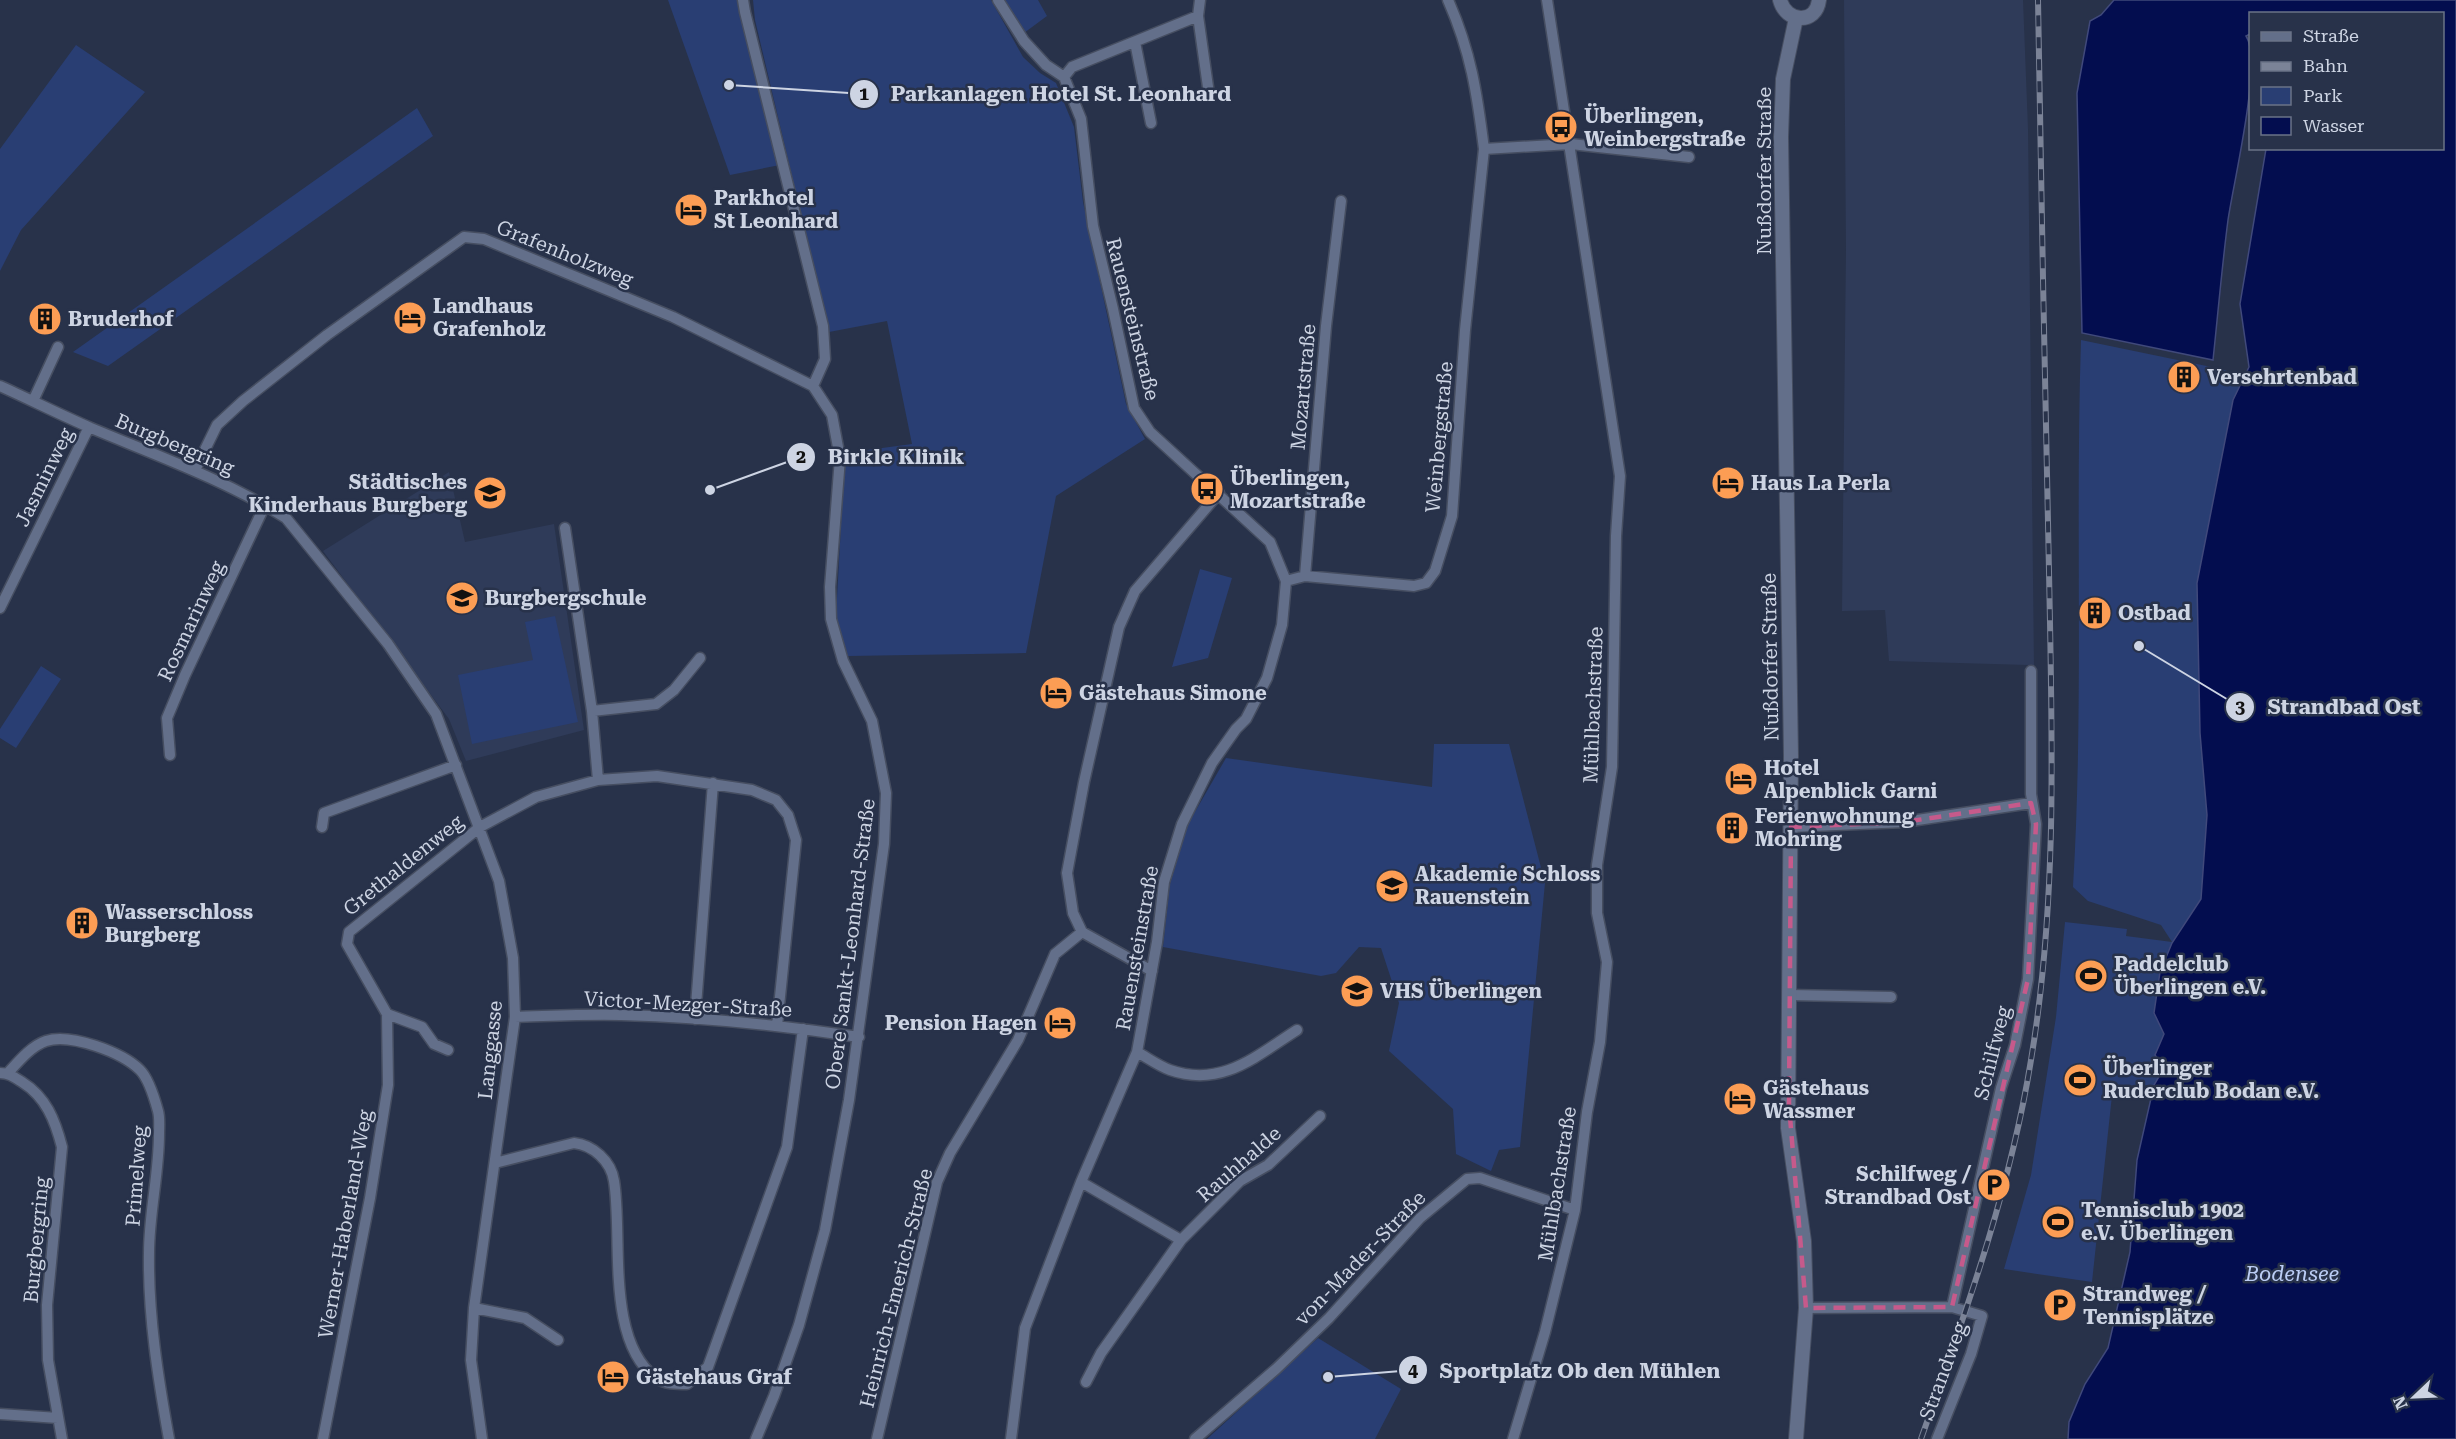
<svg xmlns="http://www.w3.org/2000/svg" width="2456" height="1439" font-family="'Roboto Serif',serif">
  <rect width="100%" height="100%" fill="#28324a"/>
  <path fill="#2f3b59" d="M1844,0H2023L2028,129L2034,668L2028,665L1889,661L1885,610L1842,611L1846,250Z
    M449,472L465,542L554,524L584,730L466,761L449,719L323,551Z"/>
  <path fill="#293e73" d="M668,0H739L780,165L730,175Z
    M753,0H991L1023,57L1040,73L1056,83L1074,127L1083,202L1126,404L1145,439L1056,496L1026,653L848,656L836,616L845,453L912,444L887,321L829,332L755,20Z
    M1003,0H1038L1047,16L1024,33Z
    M76,45L145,92L21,230L0,271V149Z
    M417,108L433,136L108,366L73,352Z
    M2081,340L2221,369L2244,376L2233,401L2197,583L2200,733L2207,815L2201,899L2172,943L2160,972L2154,1013L2164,1034L2155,1055L2164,1068L2154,1085L2113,1086L2092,1282L2004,1269L2031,1175L2056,1017L2065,922L2127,929L2126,936L2172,942L2161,925L2088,901L2073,887C2084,705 2075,523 2081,340Z
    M1200,569L1232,578L1208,658L1172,667Z
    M555,616L578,722L472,744L458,675L533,660L525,622Z
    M41,666L61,679L16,748L0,738V729Z
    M1434,744H1509L1545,883L1520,1147L1499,1150L1491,1171L1456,1154L1453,1109L1389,1051L1399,1003L1381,948L1359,947L1336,973L1321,976L1163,947L1170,884L1188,824L1226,758L1432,787Z
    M1318,1338L1401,1389L1375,1439H1207Z"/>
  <path fill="#030d4f" stroke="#40497b" stroke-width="1.5" d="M2114,0H2456V1439H2068L2069,1422L2085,1384L2108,1348L2130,1252L2137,1160L2154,1085L2164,1068L2155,1055L2164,1034L2154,1013L2160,972L2172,943L2201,899L2207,815L2200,733L2197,583L2233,400L2249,367L2240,304L2266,149L2442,148V14H2250V34L2246,36C2263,61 2233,184 2228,220C2222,266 2218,313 2213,360L2082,333L2077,93L2090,21L2101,15Z"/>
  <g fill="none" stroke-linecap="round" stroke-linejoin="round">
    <g stroke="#464e61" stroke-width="13">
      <path id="street" d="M743,0L745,12L823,326L825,359L813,386
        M998,0L1024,41L1046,65L1064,77L1081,119L1093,226L1113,309L1134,408L1150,432L1270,542L1286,581L1282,625L1267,678L1246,719L1236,729L1212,763L1182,824L1164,882L1157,942L1137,1052L1081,1182L1025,1328L1011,1439
        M1448,0C1471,52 1477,93 1484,149
        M1198,16L1209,94
        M1135,42L1151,123
        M1064,77L1072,67L1198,16L1200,0
        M0,386C31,400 61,415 91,428C158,456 225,480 286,518L388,644L436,714L499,881L513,958L515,1017L474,1308L471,1360L482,1439
        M33,401L58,347
        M195,470L217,425L243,401L327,335L464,237L484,239L673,317L813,386L832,415L840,458L830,587L831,619L843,661L872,721L886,793L884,844L849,1100L825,1230L799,1325L774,1396L756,1439
        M565,528L592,711L598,780
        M1305,576L1326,326L1341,201
        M1286,581L1305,576L1414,586L1426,583L1435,571L1452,516L1465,330L1484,149L1571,144L1689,157
        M0,608L89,427
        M592,711L656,704L674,690L700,658
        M170,755L167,718L185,675L265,505
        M322,827L324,813L456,765
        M1791,827L1904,822L2031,803
        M1152,971L1082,932L1073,913L1067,873L1084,782L1119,627L1135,591L1219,493
        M1790,995L1891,997
        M387,1014L422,1027L434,1044L448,1050
        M515,1017C551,1016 586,1014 621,1015C701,1017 780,1025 859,1037
        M695,1019L713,783
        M1137,1052C1148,1058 1159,1066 1170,1070C1222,1088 1256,1056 1297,1030
        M0,1073C9,1073 14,1077 22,1082C46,1097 55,1120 62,1147L47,1305L48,1360L62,1439
        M8,1073C18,1062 31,1046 46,1041C70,1033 122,1052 140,1070C148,1078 155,1100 158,1111C160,1118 159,1127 159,1134C159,1174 149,1213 149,1253C148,1315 158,1378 169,1439
        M495,1163L574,1143C593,1145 611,1161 614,1181C623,1235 605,1341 656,1378C664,1384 677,1384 687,1384L708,1367L787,1147L803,1029
        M1081,1182L1181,1240L1240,1181L1268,1165L1320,1116
        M1952,1307L2001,1088L2015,1045L2028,979L2036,824L2031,794V671
        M474,1308L525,1318L558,1340
        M1806,1308L1952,1307L1982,1316L1971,1354L1937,1439
        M1086,1382L1101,1353L1181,1240
        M0,1414L58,1418
        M323,1439L370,1198L388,1085L387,1014L347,944L349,932L480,827L536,797L598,780L657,776L752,790L776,800L788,815L796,840L777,1026
        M877,1439L937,1182L950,1153L1018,1040L1055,954L1082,932
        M1195,1439L1276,1369L1329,1318L1420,1218L1467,1179L1480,1178L1575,1210
        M1513,1439L1545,1332L1575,1210L1587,1112L1600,1042L1607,962L1597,913V865L1612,767L1616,536L1620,476L1547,0"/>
    </g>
    <g stroke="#464e61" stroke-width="16">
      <path id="secondary" d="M1780,0C1786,23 1816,25 1819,0
        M1796,1439L1806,1308L1804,1241L1788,1128L1791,756L1781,137L1783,79L1796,18"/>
    </g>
    <use href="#street" stroke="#636f8a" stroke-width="10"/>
    <use href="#secondary" stroke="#636f8a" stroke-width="14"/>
    <g stroke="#7b8397" stroke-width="6">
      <path id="rail" d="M1921,1439C1965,1314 2010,1191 2031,1060C2058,898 2052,735 2049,571C2045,381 2041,190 2038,0"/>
    </g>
    <use href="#rail" stroke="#28324a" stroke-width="4" stroke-dasharray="11" stroke-linecap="butt"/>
  </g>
  <path fill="none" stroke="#c65a8b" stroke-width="4.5" stroke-dasharray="12 8" stroke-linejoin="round" d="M2031,803L2036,824L2028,979L1952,1307L1806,1308L1789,1105L1791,827L1904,822Z"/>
  <defs>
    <g id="bus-disc" transform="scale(1.725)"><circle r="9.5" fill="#fc9d54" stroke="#28324a"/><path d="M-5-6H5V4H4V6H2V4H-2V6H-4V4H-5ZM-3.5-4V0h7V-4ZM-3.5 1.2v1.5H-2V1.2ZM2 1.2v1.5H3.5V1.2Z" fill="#111"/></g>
    <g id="hotel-disc" transform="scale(1.725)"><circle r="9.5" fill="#fc9d54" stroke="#28324a"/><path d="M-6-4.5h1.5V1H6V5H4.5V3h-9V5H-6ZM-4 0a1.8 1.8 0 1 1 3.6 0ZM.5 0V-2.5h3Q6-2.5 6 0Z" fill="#111"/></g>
    <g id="building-disc" transform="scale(1.725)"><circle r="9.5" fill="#fc9d54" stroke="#28324a"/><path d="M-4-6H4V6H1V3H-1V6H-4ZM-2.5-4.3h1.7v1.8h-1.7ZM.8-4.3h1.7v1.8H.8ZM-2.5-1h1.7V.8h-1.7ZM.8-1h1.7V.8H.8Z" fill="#111"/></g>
    <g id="school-disc" transform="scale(1.725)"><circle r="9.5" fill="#fc9d54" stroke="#28324a"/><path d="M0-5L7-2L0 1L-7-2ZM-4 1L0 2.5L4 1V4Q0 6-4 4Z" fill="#111"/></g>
    <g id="university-disc" transform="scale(1.725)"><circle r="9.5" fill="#fc9d54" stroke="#28324a"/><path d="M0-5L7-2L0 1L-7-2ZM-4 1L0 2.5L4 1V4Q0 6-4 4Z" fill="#111"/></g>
    <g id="stadium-disc" transform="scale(1.725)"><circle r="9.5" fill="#fc9d54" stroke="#28324a"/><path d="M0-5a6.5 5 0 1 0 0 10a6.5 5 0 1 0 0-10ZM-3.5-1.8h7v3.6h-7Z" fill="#111"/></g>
    <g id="parking-disc" transform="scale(1.725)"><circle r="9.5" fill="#fc9d54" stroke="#28324a"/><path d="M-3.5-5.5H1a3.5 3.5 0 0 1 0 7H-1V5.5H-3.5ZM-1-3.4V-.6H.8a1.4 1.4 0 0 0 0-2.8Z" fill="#111"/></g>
  </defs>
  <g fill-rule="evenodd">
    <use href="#bus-disc" x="1561" y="127"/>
    <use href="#hotel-disc" x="691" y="210"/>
    <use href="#hotel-disc" x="410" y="318"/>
    <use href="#building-disc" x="45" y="319"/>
    <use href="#building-disc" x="2184" y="377"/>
    <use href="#hotel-disc" x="1728" y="483"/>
    <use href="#bus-disc" x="1207" y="489"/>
    <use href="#school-disc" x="490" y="493"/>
    <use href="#school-disc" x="462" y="598"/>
    <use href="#building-disc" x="2095" y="613"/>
    <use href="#hotel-disc" x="1056" y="693"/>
    <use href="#hotel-disc" x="1741" y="779"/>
    <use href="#building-disc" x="1732" y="828"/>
    <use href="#university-disc" x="1392" y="886"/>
    <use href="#building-disc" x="82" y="923"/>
    <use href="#stadium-disc" x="2091" y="976"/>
    <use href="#school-disc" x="1357" y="991"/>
    <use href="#hotel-disc" x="1060" y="1023"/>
    <use href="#stadium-disc" x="2080" y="1080"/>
    <use href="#hotel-disc" x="1740" y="1099"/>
    <use href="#parking-disc" x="1994" y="1185"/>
    <use href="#stadium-disc" x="2058" y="1222"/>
    <use href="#parking-disc" x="2060" y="1305"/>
    <use href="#hotel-disc" x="613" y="1377"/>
  </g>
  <g text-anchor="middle" stroke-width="5" stroke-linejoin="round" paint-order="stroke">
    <g font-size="20" font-weight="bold" fill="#cdd4e3" stroke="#28324a" text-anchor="start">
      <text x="1584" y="123">Überlingen,<tspan x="1584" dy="23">Weinbergstraße</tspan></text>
      <text x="714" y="205">Parkhotel<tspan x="714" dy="23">St Leonhard</tspan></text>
      <text x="433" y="313">Landhaus<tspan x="433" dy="23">Grafenholz</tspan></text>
      <text x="68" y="326">Bruderhof</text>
      <text x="2207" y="384">Versehrtenbad</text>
      <text x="1230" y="485">Überlingen,<tspan x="1230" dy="23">Mozartstraße</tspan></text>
      <text x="467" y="489" text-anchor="end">Städtisches<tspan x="467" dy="23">Kinderhaus Burgberg</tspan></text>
      <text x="1751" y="490">Haus La Perla</text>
      <text x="485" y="605">Burgbergschule</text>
      <text x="2118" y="620">Ostbad</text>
      <text x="1079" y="700">Gästehaus Simone</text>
      <text x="1764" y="775">Hotel<tspan x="1764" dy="23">Alpenblick Garni</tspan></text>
      <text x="1755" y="823">Ferienwohnung<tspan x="1755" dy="23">Mohring</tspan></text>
      <text x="1415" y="881">Akademie Schloss<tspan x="1415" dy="23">Rauenstein</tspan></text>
      <text x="105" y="919">Wasserschloss<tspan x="105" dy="23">Burgberg</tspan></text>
      <text x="2114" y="971">Paddelclub<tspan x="2114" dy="23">Überlingen e.V.</tspan></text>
      <text x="1380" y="998">VHS Überlingen</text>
      <text x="1037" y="1030" text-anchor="end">Pension Hagen</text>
      <text x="2103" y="1075">Überlinger<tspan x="2103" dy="23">Ruderclub Bodan e.V.</tspan></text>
      <text x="1763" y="1095">Gästehaus<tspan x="1763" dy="23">Wassmer</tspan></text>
      <text x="1971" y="1181" text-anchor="end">Schilfweg /<tspan x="1971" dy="23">Strandbad Ost</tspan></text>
      <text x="2081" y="1217">Tennisclub 1902<tspan x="2081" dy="23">e.V. Überlingen</tspan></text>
      <text x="2083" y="1301">Strandweg /<tspan x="2083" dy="23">Tennisplätze</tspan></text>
      <text x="636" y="1384">Gästehaus Graf</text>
    </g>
    <g font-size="20" fill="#cdd4e3" stroke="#28324a">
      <text transform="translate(1764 171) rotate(-90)" y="7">Nußdorfer Straße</text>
      <text transform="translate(565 253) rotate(22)" y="7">Grafenholzweg</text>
      <text transform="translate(1133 319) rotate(76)" y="7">Rauensteinstraße</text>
      <text transform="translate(1303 387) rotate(-85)" y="7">Mozartstraße</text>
      <text transform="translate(1439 437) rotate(-85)" y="7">Weinbergstraße</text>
      <text transform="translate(175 444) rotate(23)" y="7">Burgbergring</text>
      <text transform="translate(44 477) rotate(-64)" y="7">Jasminweg</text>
      <text transform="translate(191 621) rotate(-65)" y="7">Rosmarinweg</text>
      <text transform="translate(1770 657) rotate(-91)" y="7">Nußdorfer Straße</text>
      <text transform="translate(1593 705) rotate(-88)" y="7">Mühlbachstraße</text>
      <text transform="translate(403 865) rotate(-39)" y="7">Grethaldenweg</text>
      <text transform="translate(850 944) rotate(-83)" y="7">Obere Sankt-Leonhard-Straße</text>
      <text transform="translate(1137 948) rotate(-80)" y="7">Rauensteinstraße</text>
      <text transform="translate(688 1004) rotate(3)" y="7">Victor-Mezger-Straße</text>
      <text transform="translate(490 1050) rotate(-84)" y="7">Langgasse</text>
      <text transform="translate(1992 1053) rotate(-76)" y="7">Schilfweg</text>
      <text transform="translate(1239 1164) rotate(-41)" y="7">Rauhhalde</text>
      <text transform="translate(136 1176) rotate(-86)" y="7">Primelweg</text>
      <text transform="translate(1557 1184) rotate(-81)" y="7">Mühlbachstraße</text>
      <text transform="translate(345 1224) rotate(-80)" y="7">Werner-Haberland-Weg</text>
      <text transform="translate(36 1240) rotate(-85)" y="7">Burgbergring</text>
      <text transform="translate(1360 1258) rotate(-46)" y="7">von-Mader-Straße</text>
      <text transform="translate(896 1288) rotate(-76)" y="7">Heinrich-Emerich-Straße</text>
      <text transform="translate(1943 1371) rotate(-70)" y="7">Strandweg</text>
    </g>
    <g font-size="21" font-style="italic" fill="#bbcdf5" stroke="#28324a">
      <text x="2292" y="1281">Bodensee</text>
    </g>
  </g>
  <path fill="none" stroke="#cdd4e3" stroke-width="2" d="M729 85L864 94M710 490L801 457M2139 646L2240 707M1328 1377L1413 1370"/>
  <g fill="#cdd4e3" stroke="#28324a" stroke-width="2">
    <circle cx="729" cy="85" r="6"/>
    <circle cx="710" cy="490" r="6"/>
    <circle cx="2139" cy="646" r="6"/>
    <circle cx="1328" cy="1377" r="6"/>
    <circle cx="864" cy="94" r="15"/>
    <circle cx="801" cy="457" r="15"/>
    <circle cx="2240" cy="707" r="15"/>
    <circle cx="1413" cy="1370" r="15"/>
  </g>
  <g font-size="18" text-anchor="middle" font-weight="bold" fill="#111">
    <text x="864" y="100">1</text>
    <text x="801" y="463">2</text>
    <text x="2240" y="713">3</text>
    <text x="1413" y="1377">4</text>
  </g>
  <g font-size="21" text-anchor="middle" font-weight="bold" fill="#cdd4e3" stroke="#28324a" stroke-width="5" stroke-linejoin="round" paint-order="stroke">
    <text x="1061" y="101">Parkanlagen Hotel St. Leonhard</text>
    <text x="896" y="464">Birkle Klinik</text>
    <text x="2344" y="714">Strandbad Ost</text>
    <text x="1580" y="1378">Sportplatz Ob den Mühlen</text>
  </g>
  <rect x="2249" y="12" width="195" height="138" fill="#28324a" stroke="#6a7387" stroke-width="1.5"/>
  <rect x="2261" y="32" width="30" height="9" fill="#636f8a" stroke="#6a7387" stroke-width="1.5"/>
  <text x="2303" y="42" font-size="18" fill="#cdd4e3">Straße</text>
  <rect x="2261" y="62" width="30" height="9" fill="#7b8397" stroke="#6a7387" stroke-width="1.5"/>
  <text x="2303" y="72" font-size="18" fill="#cdd4e3">Bahn</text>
  <rect x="2261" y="87" width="30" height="18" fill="#293e73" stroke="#6a7387" stroke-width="1.5"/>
  <text x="2303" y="102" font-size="18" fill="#cdd4e3">Park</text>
  <rect x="2261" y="117" width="30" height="18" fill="#030d4f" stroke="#6a7387" stroke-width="1.5"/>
  <text x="2303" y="132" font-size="18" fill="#cdd4e3">Wasser</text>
  <g transform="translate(2414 1397) rotate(247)" stroke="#28324a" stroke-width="4.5" paint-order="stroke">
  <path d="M0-4.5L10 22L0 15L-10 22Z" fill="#cdd4e3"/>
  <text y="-9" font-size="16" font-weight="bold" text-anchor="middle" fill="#cdd4e3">N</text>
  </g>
</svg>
